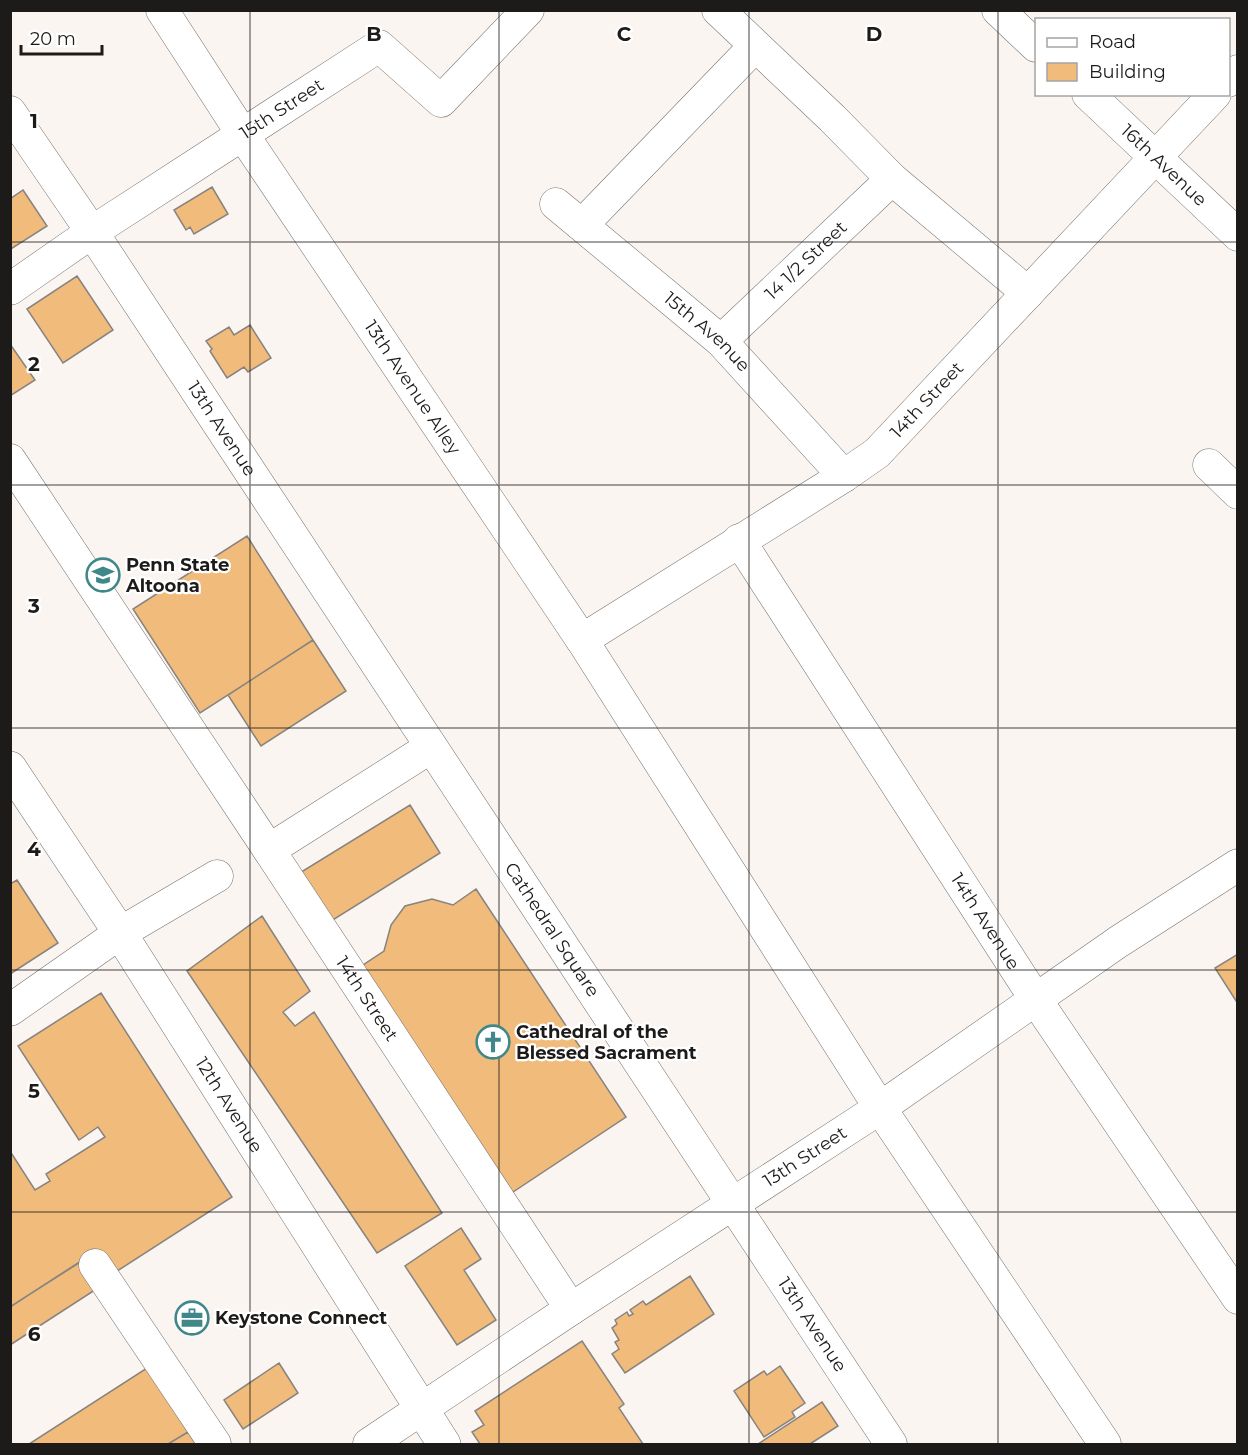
<svg xmlns="http://www.w3.org/2000/svg" width="1248" height="1455" font-family="Montserrat,sans-serif">
  <rect width="100%" height="100%" fill="#fbf5f1"/>
  <path fill="#f0bb7b" stroke="#87837e" stroke-width="1.5" d="M212,187L228,214L194,234L190,227L186,230L174,210Z
    M23,190L47,226L11,249L10,199Z
    M77,276L113,330L63,363L27,309Z
    M250,325L271,358L248,372L244,367L227,378L210,351L212,349L206,341L229,327L234,335Z
    M10,344L35,380L10,396Z
    M247,536L313,640L200,713L133,609Z
    M313,640L346,691L261,746L228,695Z
    M410,805L440,853L328,923L298,874Z
    M17,880L58,943L10,974V884Z
    M476,889L626,1117L510,1194L360,967L384,951L391,925L405,906L432,899L453,905Z
    M262,916L310,991L283,1012L295,1026L314,1012L442,1213L377,1253L187,971Z
    M1238,954V1004L1215,968Z
    M101,993L232,1197L111,1275L96,1252L10,1307V1151L35,1190L50,1181L46,1174L105,1137L98,1127L79,1140L18,1046Z
    M461,1228L481,1259L464,1270L496,1320L457,1345L405,1266Z
    M81,1261L98,1288L10,1345V1307Z
    M690,1276L714,1314L625,1373L612,1354L619,1349L615,1342L619,1340L612,1328L617,1324L615,1320L627,1312L629,1316L633,1314L630,1310L643,1301L646,1305Z
    M582,1341L624,1404L619,1408L643,1444H480L472,1432L484,1425L475,1411Z
    M279,1363L298,1393L243,1429L224,1400Z
    M780,1366L805,1403L792,1412L795,1417L764,1437L734,1391L764,1371L767,1375Z
    M147,1368L188,1432L168,1444H29Z
    M822,1402L838,1426L810,1444H758Z
    M188,1432L196,1444H168Z"/>
  <g fill="none" stroke-linecap="round" stroke-linejoin="round">
    <g stroke="#77726e" stroke-width="33">
      <g id="minor">
        <path id="s1" d="M162,10L243,135L582,640L880,1108L1105,1444"/>
        <path d="M718,10L832,118L892,179L1028,293"/>
        <path d="M998,10L1036,46"/>
        <path d="M1228,81L1238,71"/>
        <path id="s2" d="M1088,94L1238,235"/>
        <path id="s3" d="M10,112L92,232L891,1444"/>
        <path id="s4" d="M556,204L721,341L844,476"/>
        <path d="M582,225L755,46"/>
        <path id="s5" d="M10,289L92,232L379,46L441,101L528,10"/>
        <path id="s6" d="M721,341L892,179"/>
        <path d="M10,460L269,850"/>
        <path d="M1209,465L1238,493"/>
        <path id="s7" d="M739,540L1036,1000L1238,1298"/>
        <path id="s8" d="M582,640L844,476L877,453L1215,94"/>
        <path id="s9" d="M431,747L269,850L571,1309"/>
        <path d="M10,1010L120,933L217,876"/>
        <path d="M95,1265L215,1444"/>
        <path id="s10" d="M369,1444L571,1309L880,1108L1118,942L1238,865"/>
      </g>
    </g>
    <g stroke="#77726e" stroke-width="34">
      <g id="major">
        <path id="s11" d="M10,768L120,933L444,1444"/>
      </g>
    </g>
    <use href="#minor" stroke="#fff" stroke-width="32"/>
    <use href="#major" stroke="#fff" stroke-width="33"/>
  </g>
  <path fill="none" stroke="#1d1b19" stroke-width="1.5" stroke-opacity="0.55" d="M250,10V1444M499,10V1444M749,10V1444M998,10V1444M10,242H1238M10,485H1238M10,728H1238M10,970H1238M10,1212H1238"/>
  <defs>
    <g id="university-ring" transform="scale(1.725)"><circle r="9.5" fill="#fff" stroke="#3f8788" stroke-width="1.5"/><path d="M0-5L7-2L0 1L-7-2ZM-4 1L0 2.5L4 1V4Q0 6-4 4Z" fill="#3f8788"/></g>
    <g id="church-ring" transform="scale(1.725)"><circle r="9.5" fill="#fff" stroke="#3f8788" stroke-width="1.5"/><path d="M-1.2-6h2.4v3.5h3.3v2.4h-3.3V6h-2.4V-.1h-3.3v-2.4h3.3Z" fill="#3f8788"/></g>
    <g id="office-ring" transform="scale(1.725)"><circle r="9.5" fill="#fff" stroke="#3f8788" stroke-width="1.5"/><path d="M-6-3h4V-5.5h4V-3h4V5H-6ZM-1-4.5V-3h2v-1.5ZM-6 0V1H6V0Z" fill="#3f8788"/></g>
  </defs>
  <g fill-rule="evenodd">
    <use href="#university-ring" x="103" y="575"/>
    <use href="#church-ring" x="493" y="1042"/>
    <use href="#office-ring" x="192" y="1318"/>
  </g>
  <g text-anchor="middle" stroke-width="4.5" stroke-linejoin="round" paint-order="stroke">
    <g font-size="18" fill="#1d1b19" stroke="#fff">
      <text dy="6" stroke="none"><textPath href="#s5" startOffset="326">15th Street</textPath></text>
      <text dy="6" stroke="none"><textPath href="#s2" startOffset="104">16th Avenue</textPath></text>
      <text dy="6" stroke="none"><textPath href="#s6" startOffset="117">14 1/2 Street</textPath></text>
      <text dy="6" stroke="none"><textPath href="#s4" startOffset="198">15th Avenue</textPath></text>
      <text dy="6" stroke="none"><textPath href="#s1" startOffset="453">13th Avenue Alley</textPath></text>
      <text dy="6" stroke="none"><textPath href="#s8" startOffset="422">14th Street</textPath></text>
      <text dy="6" stroke="none"><textPath href="#s3" startOffset="381">13th Avenue</textPath></text>
      <text dy="6" stroke="none"><textPath href="#s7" startOffset="454">14th Avenue</textPath></text>
      <text dy="6" stroke="none"><textPath href="#s3" startOffset="981">Cathedral Square</textPath></text>
      <text dy="6" stroke="none"><textPath href="#s9" startOffset="370">14th Street</textPath></text>
      <text dy="6" stroke="none"><textPath href="#s11" startOffset="402">12th Avenue</textPath></text>
      <text dy="6" stroke="none"><textPath href="#s10" startOffset="522">13th Street</textPath></text>
      <text dy="6" stroke="none"><textPath href="#s3" startOffset="1454">13th Avenue</textPath></text>
    </g>
    <g font-size="18" font-weight="bold" fill="#1d1b19" stroke="#fff" text-anchor="start">
      <text x="126" y="571">Penn State<tspan x="126" dy="21">Altoona</tspan></text>
      <text x="516" y="1038">Cathedral of the<tspan x="516" dy="21">Blessed Sacrament</tspan></text>
      <text x="215" y="1324">Keystone Connect</text>
    </g>
  </g>
  <g font-size="20" text-anchor="middle" font-weight="bold" fill="#1d1b19" stroke="#fff" stroke-width="4.5" stroke-linejoin="round" paint-order="stroke">
    <text x="374" y="41">B</text>
    <text x="624" y="41">C</text>
    <text x="874" y="41">D</text>
    <text x="34" y="128">1</text>
    <text x="34" y="371">2</text>
    <text x="34" y="613">3</text>
    <text x="34" y="856">4</text>
    <text x="34" y="1098">5</text>
    <text x="34" y="1341">6</text>
  </g>
  <rect width="1248" height="1455" fill="none" stroke="#1d1b19" stroke-width="24"/>
  <rect x="1035" y="18" width="195" height="78" fill="#ffffff" stroke="#a5a4a3" stroke-width="1.5"/>
  <rect x="1047" y="38" width="30" height="9" fill="#ffffff" stroke="#a5a4a3" stroke-width="1.5"/>
  <text x="1089" y="48" font-size="18" fill="#1d1b19">Road</text>
  <rect x="1047" y="63" width="30" height="18" fill="#f0bb7b" stroke="#a5a4a3" stroke-width="1.5"/>
  <text x="1089" y="78" font-size="18" fill="#1d1b19">Building</text>
  <path d="M21 45v9h81v-9" fill="none" stroke="#1d1b19" stroke-width="3"/>
  <text x="30" y="45" font-size="18" fill="#1d1b19" stroke="#ffffff" stroke-width="4.5" paint-order="stroke">20 m</text>
</svg>
